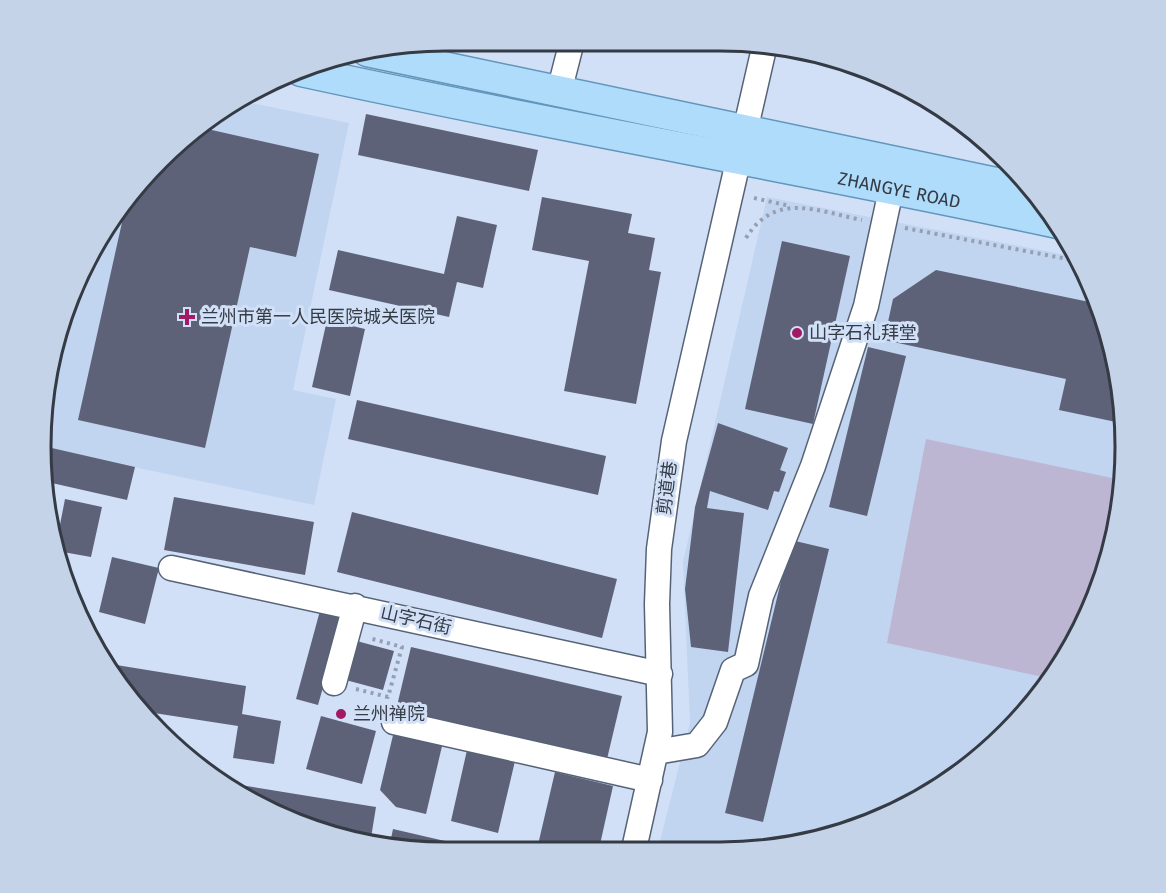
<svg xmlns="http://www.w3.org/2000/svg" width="1166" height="893" font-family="'Fira Sans','Noto Sans SC',sans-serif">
  <rect width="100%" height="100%" fill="#d1e0f7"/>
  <path fill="#c1d5f1" d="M237,100L349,123L293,390L336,399L314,505L43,448L48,367L83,267L141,179Z
    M767,197L1076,257L1094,291L1118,367L1125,446L1118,525L1095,602L1057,672L1007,733L945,784L875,822L772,849H658L690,723L683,562Z"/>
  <path fill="#bdb6d2" d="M926,439L1122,480L1118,525L1095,602L1052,679L887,643Z"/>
  <path fill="#5e6278" d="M366,114L538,150L529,191L358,155Z
    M203,128L319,154L296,257L250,247L205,448L78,420L127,200L141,179Z
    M542,197L632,214L628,233L655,238L649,270L661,272L636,404L564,391L589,261L532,250Z
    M457,216L497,225L483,288L457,282L449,317L329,290L338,250L444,274Z
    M782,241L850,256L813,424L745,409Z
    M936,270L1099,304L1118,367L1121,400L1116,422L1059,410L1066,379L884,340L893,299Z
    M327,320L365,329L350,396L312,387Z
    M868,347L906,356L867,516L829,507Z
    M357,400L606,456L598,495L348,439Z
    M718,423L788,448L780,470L786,472L779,492L774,491L768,510L710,491L707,508L744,513L728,652L691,647L685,589L695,507Z
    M43,446L135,467L127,500L43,481Z
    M174,497L314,522L305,575L164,550Z
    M65,499L102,507L91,557L63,552L60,568L56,545Z
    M352,512L617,579L602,638L337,572Z
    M791,540L829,549L763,822L725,813Z
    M112,557L159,568L145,624L99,612Z
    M321,607L344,613L318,705L296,699Z
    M353,640L394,651L383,690L342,679Z
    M411,647L622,696L607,759L396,710Z
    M104,663L246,686L242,714L281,721L274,764L233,758L238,726L141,711Z
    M321,716L376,731L362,784L306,769Z
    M394,731L443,742L426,814L396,807L380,790Z
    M467,750L515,761L498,833L451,821Z
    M555,772L613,786L599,849H537Z
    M222,782L376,807L370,844L316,831L243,798Z
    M393,829L475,848V849L389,848Z"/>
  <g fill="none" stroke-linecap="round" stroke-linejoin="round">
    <g stroke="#566377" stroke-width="27">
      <path id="minor" d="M559,92L572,41
        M171,568L660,674
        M334,683L355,606
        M394,722L650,780
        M656,752L697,745L715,722L733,670L746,664L761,596L813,466L866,306L891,190
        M634,849L660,732L657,604L659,549L674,441L765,44"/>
    </g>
    <g stroke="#6195ba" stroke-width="33">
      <g id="major">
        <path d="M367,51L1029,190"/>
        <path id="s1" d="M301,71C553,126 806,169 1058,223"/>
      </g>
    </g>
    <path stroke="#949fb1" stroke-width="4" stroke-dasharray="3 4.5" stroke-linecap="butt" d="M754,198L790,206
      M905,228L1078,261
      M746,238C775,191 817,211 862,220
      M356,689L388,697L402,647L369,638"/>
    <use href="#minor" stroke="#fff" stroke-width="24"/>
    <use href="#major" stroke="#afdcfb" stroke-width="30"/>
  </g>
  <g fill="#a21964" stroke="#d1e0f7" stroke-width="2">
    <path d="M184 308h6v6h6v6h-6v6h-6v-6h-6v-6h6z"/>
    <circle cx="797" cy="333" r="6"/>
    <circle cx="341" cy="714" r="6"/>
  </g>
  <g text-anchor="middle" stroke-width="6" stroke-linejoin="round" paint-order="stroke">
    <g font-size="18" fill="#353b45" stroke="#d1e0f7">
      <text dy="6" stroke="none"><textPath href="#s1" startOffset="610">ZHANGYE ROAD</textPath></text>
      <text transform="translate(667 488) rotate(-83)" y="6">剪道巷</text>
      <text transform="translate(416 620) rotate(13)" y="6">山字石街</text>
    </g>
    <g font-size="18" fill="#353b45" stroke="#d1e0f7" text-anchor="start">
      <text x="201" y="323">兰州市第一人民医院城关医院</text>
      <text x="809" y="339">山字石礼拜堂</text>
      <text x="353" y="720">兰州禅院</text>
    </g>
  </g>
  <path d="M0 0H1166V893H0ZM446 51H720A395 395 0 0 1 1115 446V447A395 395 0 0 1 720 842H446A395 395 0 0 1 51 447V446A395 395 0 0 1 446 51Z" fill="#c5d3e9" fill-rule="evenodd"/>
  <path fill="none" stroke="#353b45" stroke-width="3" d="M446 51H720A395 395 0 0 1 1115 446V447A395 395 0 0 1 720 842H446A395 395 0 0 1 51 447V446A395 395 0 0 1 446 51Z"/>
</svg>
